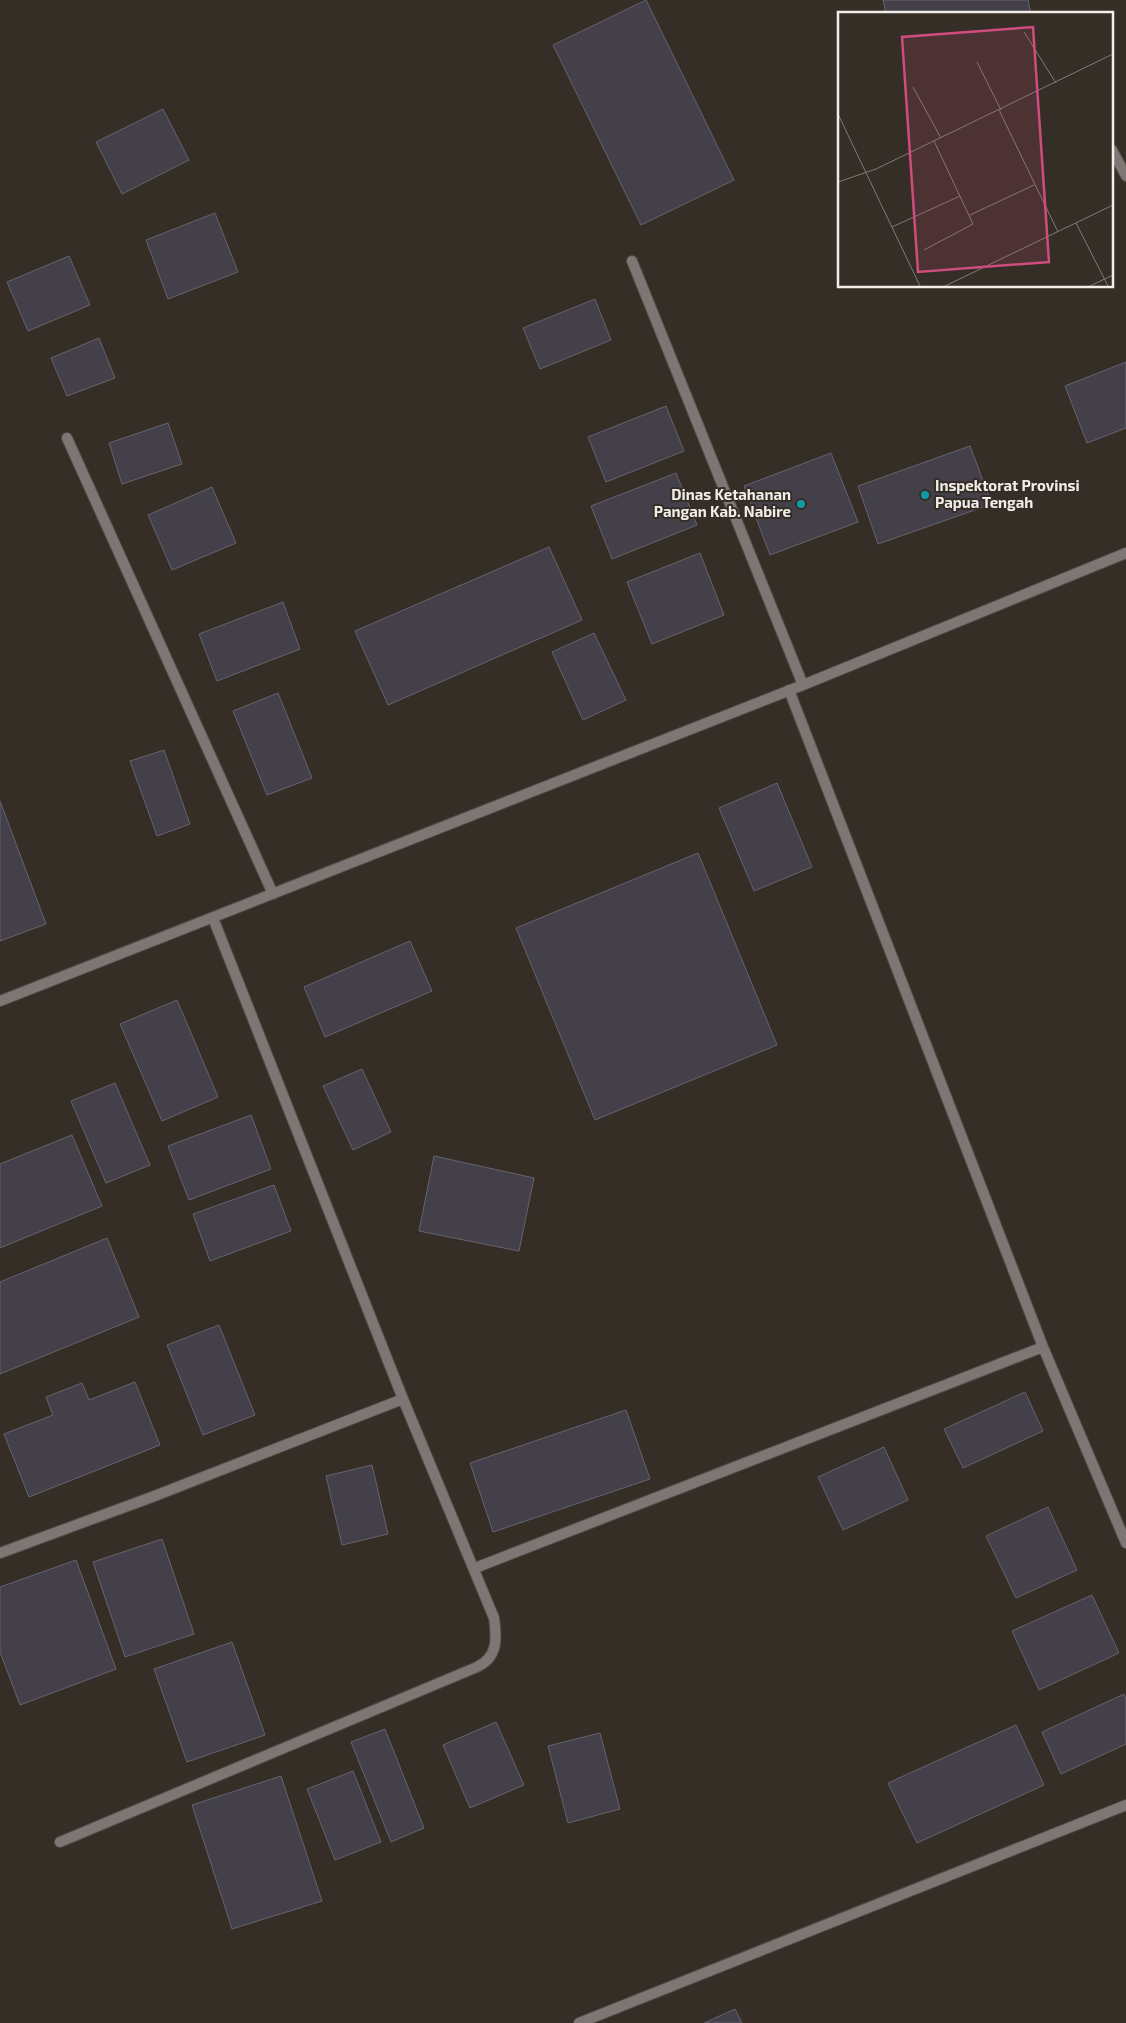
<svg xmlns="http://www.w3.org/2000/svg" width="1126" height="2023" font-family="'Exo 2',sans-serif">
  <rect width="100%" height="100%" fill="#352e26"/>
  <path fill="#43404a" stroke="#67636e" d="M646,0L734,180L641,225L553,45Z
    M883,0H1028L1031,14H886Z
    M163,109L189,160L122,194L96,142Z
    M215,213L238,272L168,299L146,240Z
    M69,256L90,305L28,331L7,282Z
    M595,299L611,340L540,369L523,328Z
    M99,338L115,378L67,396L51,358Z
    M1126,362V428L1087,443L1065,386Z
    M666,406L684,451L606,482L588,437Z
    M168,423L182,464L122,484L109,443Z
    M970,446L992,504L878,544L858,486Z
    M831,453L858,522L770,555L744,486Z
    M676,473L697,525L612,559L591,506Z
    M212,487L236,543L172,570L148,515Z
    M549,547L582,620L388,705L355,631Z
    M700,553L724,615L652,644L627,582Z
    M283,602L300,649L217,681L199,634Z
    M594,633L626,700L583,720L552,652Z
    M278,693L312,778L267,795L233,711Z
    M164,750L190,824L157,836L130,761Z
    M777,783L812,867L754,891L719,808Z
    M0,801L46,924L0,941Z
    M698,853L777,1045L595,1120L516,928Z
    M410,941L432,991L325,1037L304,987Z
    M177,1000L218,1097L162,1121L120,1024Z
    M362,1069L391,1132L353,1150L323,1086Z
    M115,1083L150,1165L106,1183L71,1101Z
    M251,1115L271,1169L189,1200L168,1146Z
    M72,1135L102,1206L0,1248V1164Z
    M434,1156L534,1178L519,1251L419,1231Z
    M274,1185L291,1231L210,1261L193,1214Z
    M107,1238L139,1317L0,1374V1282Z
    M219,1325L255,1415L203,1435L167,1345Z
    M135,1382L160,1445L29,1497L4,1434L53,1415L46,1397L82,1383L89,1400Z
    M1025,1392L1043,1431L963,1468L944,1429Z
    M626,1410L650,1479L493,1532L470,1463Z
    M884,1447L908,1500L843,1530L818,1477Z
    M372,1465L388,1534L342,1545L326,1476Z
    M1048,1507L1077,1570L1016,1598L986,1536Z
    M162,1539L194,1634L125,1657L93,1562Z
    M76,1560L116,1669L20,1705L0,1652V1587Z
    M1092,1595L1119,1653L1039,1690L1012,1631Z
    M232,1642L265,1735L187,1762L154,1669Z
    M1124,1694L1126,1699V1744L1061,1774L1042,1732Z
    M496,1722L524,1785L470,1808L443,1745Z
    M1016,1725L1044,1785L917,1843L888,1783Z
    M385,1729L424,1828L391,1842L351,1742Z
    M600,1733L620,1809L568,1823L548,1746Z
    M353,1771L381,1842L335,1860L307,1789Z
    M281,1776L322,1901L232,1929L192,1805Z
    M735,2009L742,2023H704Z"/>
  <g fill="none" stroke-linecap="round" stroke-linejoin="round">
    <g stroke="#534d45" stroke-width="12">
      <path id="street" d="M1112,150L1126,176
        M632,261L803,685
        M67,438L273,894
        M789,690L1043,1347L1126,1543
        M0,1001L803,685L1126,553
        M0,1553L152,1497L403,1399
        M475,1568L1043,1347
        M60,1842L477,1667C498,1657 497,1639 494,1618L403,1399L213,918
        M579,2023L1126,1805"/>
    </g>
    <use href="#street" stroke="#7d7675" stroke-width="10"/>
  </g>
  <g fill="#0f9aa8" stroke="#352e26" stroke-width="2">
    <circle cx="925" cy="495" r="5"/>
    <circle cx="801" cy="504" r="5"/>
  </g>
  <g text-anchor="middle" stroke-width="4" stroke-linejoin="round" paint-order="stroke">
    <g font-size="15" font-weight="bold" fill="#f2ede8" stroke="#352e26" text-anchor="start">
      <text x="935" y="491">Inspektorat Provinsi<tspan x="935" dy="17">Papua Tengah</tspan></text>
      <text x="791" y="500" text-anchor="end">Dinas Ketahanan<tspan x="791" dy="17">Pangan Kab. Nabire</tspan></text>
    </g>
  </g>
  <g transform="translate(838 12)">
    <rect width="275" height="275" fill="#352e26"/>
    <path fill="none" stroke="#817a74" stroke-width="1" d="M186,20L218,71M139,50L163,98M75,75L103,126M161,98L220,220M0,102L82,274M0,170L38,157L275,42M132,203L196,173M238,211L270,274M54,215L122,184M86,238L135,212L96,129M107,274L275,193M252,274L275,263"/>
    <path fill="#ce4d7e" fill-opacity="0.15" stroke="#ce4d7e" stroke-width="2.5" d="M195,15L211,250L80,260L64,25Z"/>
    <rect width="275" height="275" fill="none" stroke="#f2ede8" stroke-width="2.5"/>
  </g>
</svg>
